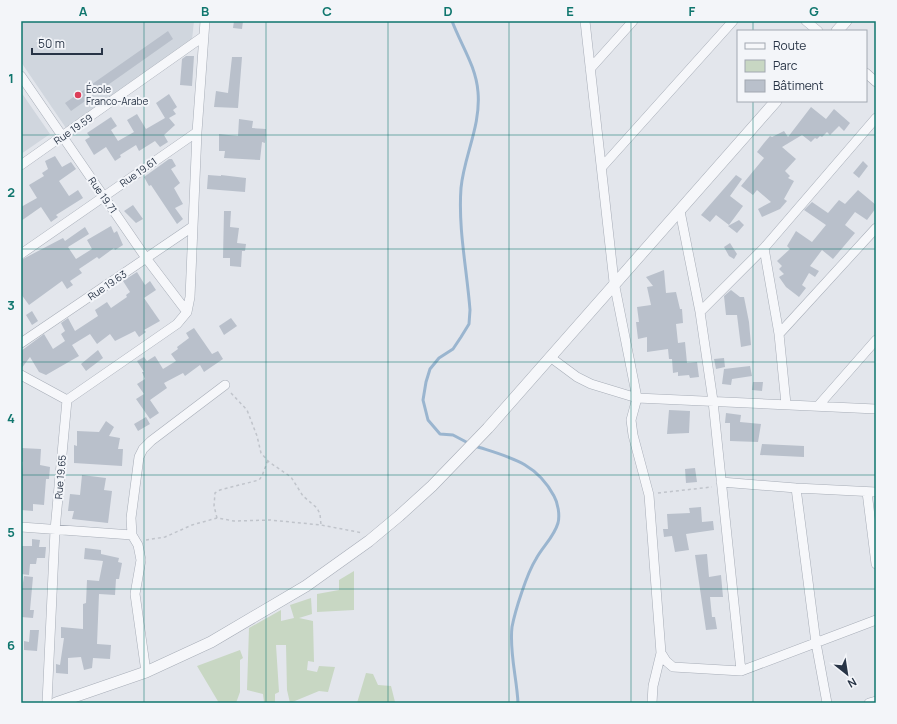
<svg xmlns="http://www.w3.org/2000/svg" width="897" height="724" font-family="Manrope,sans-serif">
  <rect width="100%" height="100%" fill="#e3e6ec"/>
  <path fill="#d0d6de" d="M21,21H194L192,40L66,128L21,62Z
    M21,92L50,134L21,154Z"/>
  <path fill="#c8d7c3" d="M354,571V610L317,612V594L339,590V580Z
    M311,598L312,614L299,618L313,621L314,662L308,661L307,670L317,672L319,666L335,667L328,692L319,691L290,703L287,690L286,645H276L279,692L275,694V703L264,702L263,694L247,690L249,628L281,610V621L294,618L290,605Z
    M240,650L243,658L240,660V692L236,703H219L197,666Z
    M366,673L373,674L378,685L391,686L395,702L357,703Z"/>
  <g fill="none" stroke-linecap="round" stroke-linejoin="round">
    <path stroke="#9ab5cf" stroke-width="3" d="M452,21C461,45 476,66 478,92C481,126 464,156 461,188C458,229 467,270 470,310L469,324L461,337L453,349L439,358L430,369L426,382L423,400L428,420L440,434L453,435L470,444
      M475,446C509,457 536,462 554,496C558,503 560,515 558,523C554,537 543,546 536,559C527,573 515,611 512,627C509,651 517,679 518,703"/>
  </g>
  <path fill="#b9c0cb" d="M234,21H243L242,29L233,28Z
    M168,31L173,39L71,111L65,103Z
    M186,56H194L192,86L180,85L182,59Z
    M232,57H242L238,108L214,107L216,91L228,93Z
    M169,94L177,107L173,110L176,114L169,118L175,125L164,135L168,142L160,147L155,141L139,151L136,145L120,155L121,157L115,161L106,147L94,155L85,140L90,137L87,133L111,117L117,126L111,130L118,141L134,132L127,120L137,114L146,129L165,118L156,103Z
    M811,107L826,119L834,109L850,123L844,131L839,126L830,135L827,132L822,137L820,136L817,139L815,138L811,142L802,135L782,147L796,159L785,171L790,176L788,178L794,181L784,199L787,201L780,209L762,217L758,209L771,202L757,190L753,195L741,186L764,158L757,152L764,143L770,136L772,137L784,131L788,137Z
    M239,119L253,121L252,128L266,129L265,143L262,142L260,160L224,158L225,151H219V134L238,136Z
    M55,156L62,167L71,162L76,169L59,181L69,196L78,190L83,198L56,215L58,217L51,222L41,207L21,221V207L37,198L29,185L44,176L42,173L48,169L45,161Z
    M169,159H172L176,166L171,169L180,183L174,188L183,204L175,208L183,219L177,224L151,185L149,186L144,177Z
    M863,161L868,166L859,178L853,173Z
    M208,175L221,176V175L246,178L245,192L207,189Z
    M736,175L742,179L730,196L743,206L729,225L716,215L710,222L701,215Z
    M858,190L876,205V208L867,220L855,212L845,225L855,233L833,259L822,250L810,266L819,271L815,277L809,273L802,285L806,288L799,297L786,287L779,277L784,274L779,269L782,266L777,261L790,249L787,246L796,231L812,242L826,225L804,210L812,202L828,213L839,200L845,204Z
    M133,205L143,219L136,223L124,211Z
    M224,211H231L230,227L239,228L237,243L246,244L245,251H242L241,267L230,266V258H223Z
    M739,220L744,225L737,233L728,226Z
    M111,226L114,233L117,231L123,245L115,250L114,248L99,259L97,257L79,269L82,273L70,281L73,285L67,289L62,281L29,305L21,294V260L63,238L65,241L85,227L89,234L68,247L76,259L92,249L87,240Z
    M730,243L737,254L734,259L729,256L724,247Z
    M664,270L666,293L676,292L680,309H682L683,323L676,324L678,343L685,342L687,363L697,362L699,377L690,378L689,375L678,376V372L673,373L672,359H669L668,349L647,352V337L638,339L636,322H639L637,307L651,305L647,287L653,286L646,277Z
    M137,272L145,285L150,281L156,290L144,298L160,321L144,330L146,332L139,337L135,331L115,341L110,334L97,344L90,334L72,345L79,356L46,375L39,372L30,357L21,369V351L44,334L53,349L65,341L61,334L65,331L61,323L68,318L75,331L98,316L95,310L107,302L111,308L127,297L126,295L130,292L123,281Z
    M731,290L740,297H744L749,322L751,345L741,347L737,315H726L724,296Z
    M32,311L38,321L32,325L26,315Z
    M231,318L237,326L224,335L219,326Z
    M194,328L212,354L218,351L223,359L204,372L200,365L185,376L183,373L164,383L167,388L150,400L159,413L150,419L136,399L144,394L137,384L145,379L142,372H144L137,361L144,357L147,361L155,356L163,369L176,361L171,354L178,349L177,347L189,338L186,333Z
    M98,350L103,358L86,371L81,364Z
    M724,358L725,367L716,369L714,359Z
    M750,366L752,376L732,379L731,385L722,384L724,369Z
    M753,382H763L762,391L752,390Z
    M669,410L690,411L689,433L667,434Z
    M726,413L741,415L740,422L761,424L758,442L730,441V423H725Z
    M146,417L150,424L138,431L134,424Z
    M106,421L114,427L109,436L120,438L118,449H123L122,466L74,463V445L77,446V431L99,432Z
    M762,444L804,446V457L760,455Z
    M21,448L41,449L40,465L50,467L49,479H46L44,505L33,504V511L21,510V477L23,462L21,461Z
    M695,468L697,482L686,483L685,469Z
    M82,475L106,478L104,490L112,491L108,523L72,519L74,511H68L70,494L80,495Z
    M701,507L702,522L713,521L714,530L686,534L689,550L675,552L672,536L664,537L663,529H668L667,514L690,513L689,508Z
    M32,539L40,540L39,547H46L45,558H37L36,564H30L29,575L21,574V546H32Z
    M85,548L101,550V554L119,558L118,562L122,563L119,579H116L115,595L99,594L97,644L111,645L110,659L93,658L92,668L84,670L81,657L68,658V674L56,673V664L60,665L64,638H61V627L83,629V604L86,603L87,580L99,581L103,561L84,559Z
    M707,554L709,577L721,575L723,597H710L712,617H715L717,629L706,630L695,555Z
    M24,576L33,577L30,610H34L33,618L21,617V596Z
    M30,630H39L37,651L24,650V641L29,642Z"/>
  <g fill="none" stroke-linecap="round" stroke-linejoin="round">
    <g stroke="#a7adb7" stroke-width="10">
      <path id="minor" d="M585,21L614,282L637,398L631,420L633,435L649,495L661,653L653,686L652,703
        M806,21L818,31
        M590,69L633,21
        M866,73L876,82
        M21,76L146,258L187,312
        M21,165L204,36
        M602,167L733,21
        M680,211L700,312L713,401L741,671
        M764,248L779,334L786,404
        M21,254L197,132
        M187,312L190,297L197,132L205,21
        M700,312L764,248L876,118
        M779,334L876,228
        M21,343L192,227
        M550,357L577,377L591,384L637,398L876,409
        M21,375L67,400
        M818,406L876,340
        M721,482L796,488L876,492
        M796,488L816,643L827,703
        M867,492L876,564
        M21,527L132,535
        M661,653L666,661L673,667L741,671L876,620
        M146,672L135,594L141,560L138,545L132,535L131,518L139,457L143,449L151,441L225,385
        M47,703L55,530L67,400L177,324L187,312
        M869,703L876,701"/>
    </g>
    <g stroke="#a7adb7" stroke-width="12">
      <path id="tertiary" d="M837,31L846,21
        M56,703L146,672L211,642L306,586L369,541L399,516L432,486L488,428L776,101"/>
    </g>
    <path stroke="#c0c4cb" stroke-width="1.5" stroke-dasharray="3 3" stroke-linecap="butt" d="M231,393L247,410L257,436L261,453L269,462L291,477L303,496L317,508L320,514L321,525
      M658,493L712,487
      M217,518L214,506L215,493L220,490L259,480L262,476L268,460
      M146,540L165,537L192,525L217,518L234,521L270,520L321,525L363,533"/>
    <use href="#minor" stroke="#f6f7fa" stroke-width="9"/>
    <use href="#tertiary" stroke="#f6f7fa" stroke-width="11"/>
  </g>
  <path fill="none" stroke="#0f766e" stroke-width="1" stroke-opacity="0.55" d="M144,21V703M266,21V703M388,21V703M509,21V703M631,21V703M753,21V31M753,101V703M21,135H876M21,249H876M21,362H876M21,475H876M21,589H876"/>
  <circle fill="#dc3d58" stroke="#f3f5f9" stroke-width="1.5" cx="78" cy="95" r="4"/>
  <g text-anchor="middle" stroke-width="4" stroke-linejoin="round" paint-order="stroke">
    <g font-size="10" fill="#283446" stroke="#f3f5f9" text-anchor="start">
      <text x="86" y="93">École<tspan x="86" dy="12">Franco-Arabe</tspan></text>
    </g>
    <g font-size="10" fill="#283446" stroke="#f3f5f9">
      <text transform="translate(73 129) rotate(-35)" y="4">Rue 19.59</text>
      <text transform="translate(138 172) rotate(-35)" y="4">Rue 19.61</text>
      <text transform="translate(103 195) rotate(55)" y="4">Rue 19.71</text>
      <text transform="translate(107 285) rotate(-34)" y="4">Rue 19.63</text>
      <text transform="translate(60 477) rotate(-85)" y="4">Rue 19.65</text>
    </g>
  </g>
  <rect width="897" height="724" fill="none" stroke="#f3f5f9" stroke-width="44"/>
  <rect x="737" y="30" width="130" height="72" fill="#f3f5f9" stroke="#a2a8b1"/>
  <rect x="745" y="43" width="20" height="6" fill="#f6f7fa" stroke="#a2a8b1"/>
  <text x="773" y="50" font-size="12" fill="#283446">Route</text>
  <rect x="745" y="60" width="20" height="12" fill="#c8d7c3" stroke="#a2a8b1"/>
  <text x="773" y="70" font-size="12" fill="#283446">Parc</text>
  <rect x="745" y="80" width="20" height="12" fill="#b9c0cb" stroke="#a2a8b1"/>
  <text x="773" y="90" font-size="12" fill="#283446">Bâtiment</text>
  <g transform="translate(847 674) rotate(150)" stroke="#f3f5f9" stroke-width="3" paint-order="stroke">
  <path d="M0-3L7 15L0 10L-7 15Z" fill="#283446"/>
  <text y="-6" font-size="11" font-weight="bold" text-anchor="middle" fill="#283446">N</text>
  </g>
  <path d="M32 48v6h70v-6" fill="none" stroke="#283446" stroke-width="2"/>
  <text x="38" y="48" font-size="12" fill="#283446" stroke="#f3f5f9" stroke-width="3" paint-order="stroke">50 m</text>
  <rect x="22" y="22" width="853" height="680" fill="none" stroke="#0f766e" stroke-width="1.5"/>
  <g font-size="13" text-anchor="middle" font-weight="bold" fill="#0f766e">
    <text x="83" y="16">A</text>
    <text x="205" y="16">B</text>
    <text x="327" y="16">C</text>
    <text x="448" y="16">D</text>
    <text x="570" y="16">E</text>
    <text x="692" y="16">F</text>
    <text x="814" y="16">G</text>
    <text x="11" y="83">1</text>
    <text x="11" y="197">2</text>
    <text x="11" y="310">3</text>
    <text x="11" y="423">4</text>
    <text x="11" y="537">5</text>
    <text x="11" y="650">6</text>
  </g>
</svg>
